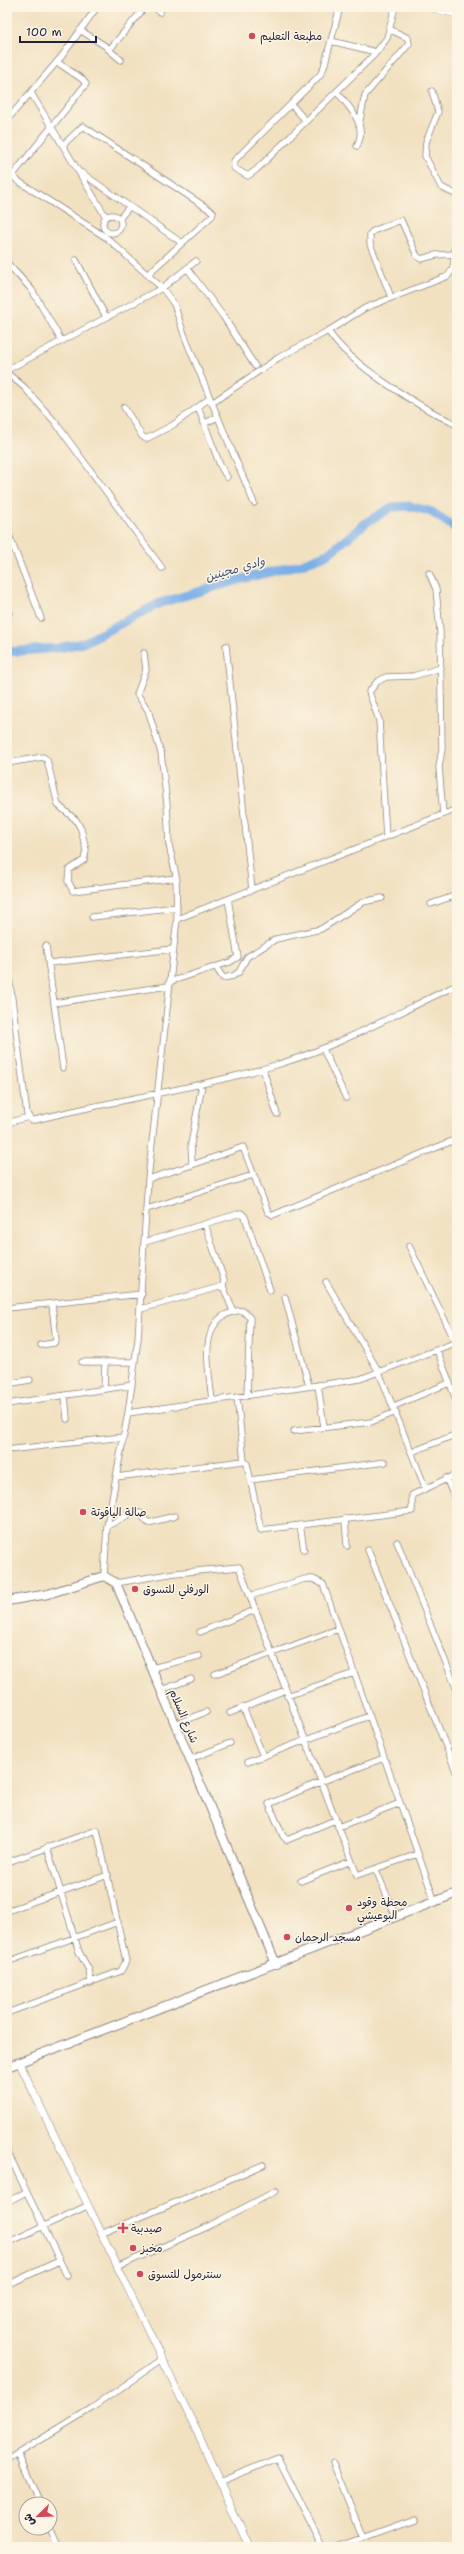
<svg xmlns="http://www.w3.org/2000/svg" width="464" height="2554" font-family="'Shantell Sans','Playpen Sans Arabic',sans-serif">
  <rect width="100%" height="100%" fill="#fcf5e5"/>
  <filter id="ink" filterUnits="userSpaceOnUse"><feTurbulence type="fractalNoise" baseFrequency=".025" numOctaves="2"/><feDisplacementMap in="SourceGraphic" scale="8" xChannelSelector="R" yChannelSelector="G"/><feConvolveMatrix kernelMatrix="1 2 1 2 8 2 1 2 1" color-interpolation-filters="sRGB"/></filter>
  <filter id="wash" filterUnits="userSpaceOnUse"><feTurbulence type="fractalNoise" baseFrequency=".012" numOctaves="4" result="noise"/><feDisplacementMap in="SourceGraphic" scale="16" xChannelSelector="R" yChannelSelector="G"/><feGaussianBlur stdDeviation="0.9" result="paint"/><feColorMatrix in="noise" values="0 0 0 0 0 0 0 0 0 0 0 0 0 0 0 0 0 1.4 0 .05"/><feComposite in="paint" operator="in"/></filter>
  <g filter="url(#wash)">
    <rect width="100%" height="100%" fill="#f1e1c1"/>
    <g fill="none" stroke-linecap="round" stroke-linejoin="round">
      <path stroke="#7aaee7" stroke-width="9" d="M7,652L58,648L83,643L160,603L242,579L299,565L328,554L367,522L392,507L410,506L432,512L457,529"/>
    </g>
  </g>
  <g filter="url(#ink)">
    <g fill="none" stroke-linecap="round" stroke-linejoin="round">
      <g stroke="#8a827e" stroke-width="7">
        <path id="minor" d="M153,7L160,12
          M340,7L324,67L320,75L234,161V168L248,176L256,170L374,55L387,38L395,7
          M80,30L110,49L145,7
          M331,41L376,52
          M108,49L121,60
          M432,91L438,112L426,142L425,156L441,187L457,195
          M337,92C350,108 368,125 357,146
          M31,93L106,217
          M291,104L306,121
          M7,120L62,56L97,7
          M359,125L365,95L409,44L408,38L389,29
          M64,144L83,126L213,212L212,216L148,274
          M7,171L18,181L107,238L162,288L174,304L185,337L212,403L278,358L328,331C350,365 420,407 457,425
          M82,173L182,243
          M12,176L86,84L82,79L57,62
          M103 224a9 9 0 1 1 18 0a9 9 0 1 1-18 0Z
          M120,218L129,207
          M76,260L106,317
          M7,263L32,290L61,340
          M187,268L223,316L255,366
          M391,297L370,244V234L373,231L401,220L417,256L421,259L436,255L454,254
          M328,331L365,308L448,276L453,268L457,230
          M7,370L162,288L196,261
          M7,373L24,387L55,422L162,568
          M212,403L254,503
          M124,407L142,436L146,439L173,425L210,398
          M198,407L220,465L227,477
          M205,423L218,417
          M7,530L41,618
          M429,573L436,589L440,632L442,749L439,767L443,814
          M7,608L9,613
          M226,646L252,890
          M144,653L146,670L137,694L148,710L161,753L167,804L169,845L177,880
          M7,763L43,757L47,760L58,805L76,820L81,829L86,850L84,860L69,870L68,881L73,891L176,878L177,919
          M386,837L379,720L369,692L377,682L386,677L413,676L441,668
          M431,904L457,895
          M92,917L177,907
          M46,946L63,1068
          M7,961L27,1114L31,1120H35C110,1101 187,1090 262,1069C331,1051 393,1015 457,985
          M49,963L173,949
          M216,967L223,978L233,976L239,972L247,957L276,939L321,929L363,902L382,898
          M169,982L230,962L238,957L228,899
          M54,1003L168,986
          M323,1049L346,1098
          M263,1069L277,1114
          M7,1123L28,1117
          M192,1165L243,1147L268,1212L273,1215L457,1139
          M148,1179L192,1165L191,1144L202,1085
          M147,1209L253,1175
          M205,1224L224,1280L223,1286L233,1311
          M145,1242L241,1213L245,1217L270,1290
          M409,1246L456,1343
          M326,1282L379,1372L425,1487
          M285,1297L309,1386
          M7,1308L142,1294
          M141,1309L223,1286
          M41,1345L54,1343L56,1340L52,1304
          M437,1350L457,1402
          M82,1362H135
          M7,1384L30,1380
          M318,1385L324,1427
          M104,1389L105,1362
          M65,1395L67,1419
          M237,1397L244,1461L247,1464L261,1530L412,1511V1495L457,1474
          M212,1401C210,1376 198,1330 225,1315C231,1312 237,1310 243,1311L250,1318L247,1396
          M7,1404L132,1385
          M394,1406L449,1383
          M128,1413L360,1379L457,1342
          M294,1431L371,1422L396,1412
          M7,1450L123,1437
          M412,1452L457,1434
          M116,1477L244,1461
          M446,1478L457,1503
          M250,1480L385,1462
          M345,1519L347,1546
          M300,1525L304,1550
          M107,1526L134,1512L140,1513L148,1523L175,1516
          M397,1542L457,1690
          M368,1550L457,1774
          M104,1576L107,1526L128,1413L138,1339L148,1179L177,919L457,809
          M116,1583L175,1573L239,1567L357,1875L418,1854
          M250,1596L305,1579H313L323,1584L435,1902
          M200,1632L255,1610
          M152,1668L199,1656
          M215,1674L338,1629
          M161,1690L191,1679
          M287,1696L354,1673
          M243,1707L263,1756
          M230,1713L285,1690
          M176,1724L206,1712
          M191,1759L230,1743
          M248,1762L369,1716
          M335,1820L287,1840L283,1836L269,1804L320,1782L384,1758
          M338,1827L400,1803
          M47,1847L79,1952L89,1970L91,1983
          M7,1854V1866
          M376,1870L396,1917
          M301,1881L351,1861
          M7,1911L108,1875
          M7,1962L118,1922
          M7,2013L121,1971L126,1961L97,1830L8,1862
          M7,2151L67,2276
          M7,2202L26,2192
          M101,2234L263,2165
          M7,2243L87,2206
          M117,2267L207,2227L276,2191
          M7,2285L59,2261
          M18,2453L40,2504
          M7,2460L92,2408L161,2360
          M333,2463L363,2538
          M219,2482L278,2458L323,2547
          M50,2527L59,2547
          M337,2547L415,2519"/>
      </g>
      <g stroke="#8a827e" stroke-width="8">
        <path id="tertiary" d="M19,2062L202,2442L249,2547"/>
      </g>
      <g stroke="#8a827e" stroke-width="10">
        <path id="secondary" d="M7,1601L48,1594L104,1576L116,1583L276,1964
          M7,2067L457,1893"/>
      </g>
      <g stroke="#8a827e" stroke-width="10">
        <path id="trunk" d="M432,7L457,13"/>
      </g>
      <use href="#minor" stroke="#fff" stroke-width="5.5"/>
      <use href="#tertiary" stroke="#fff" stroke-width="7"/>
      <use href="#secondary" stroke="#fff" stroke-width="8"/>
      <use href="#trunk" stroke="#fff" stroke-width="9"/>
    </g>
  </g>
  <g fill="#d1495b" stroke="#fcf5e5" stroke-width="1.5">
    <circle cx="252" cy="36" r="4"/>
    <circle cx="83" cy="1512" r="4"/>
    <circle cx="135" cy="1589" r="4"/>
    <circle cx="349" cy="1908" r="4"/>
    <circle cx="287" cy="1937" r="4"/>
    <path d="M121 2222h4v4h4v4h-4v4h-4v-4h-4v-4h4z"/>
    <circle cx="133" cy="2248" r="4"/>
    <circle cx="140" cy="2274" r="4"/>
  </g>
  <g text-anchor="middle" stroke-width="3" stroke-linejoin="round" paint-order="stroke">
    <g font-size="11" fill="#22223b" stroke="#fcf5e5" text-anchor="start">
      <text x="260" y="40">مطبعة التعليم</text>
      <text x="91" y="1516">صالة الياقوتة</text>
      <text x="143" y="1593">الورفلي للتسوق</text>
      <text x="357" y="1906">محطة وقود<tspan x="357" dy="13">البوعيشي</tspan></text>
      <text x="295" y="1941">مسجد الرحمان</text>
      <text x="131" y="2232">صيدبية</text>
      <text x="141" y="2252">مخبز</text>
      <text x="148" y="2278">سنترمول للتسوق</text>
    </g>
    <g font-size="11" fill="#22223b" stroke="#fcf5e5">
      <text transform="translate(184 1716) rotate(67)" y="4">شارع السلام</text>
    </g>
    <g font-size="12" font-style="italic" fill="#415377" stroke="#fcf5e5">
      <text transform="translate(235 569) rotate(-16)" y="4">وادي مجينين</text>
    </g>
  </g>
  <rect width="464" height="2554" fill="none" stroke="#fcf5e5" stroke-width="24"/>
  <g transform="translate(38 2516) rotate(247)"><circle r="19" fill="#fcf5e5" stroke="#a5a1a1"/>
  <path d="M0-3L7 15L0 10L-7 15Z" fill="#d1495b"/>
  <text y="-6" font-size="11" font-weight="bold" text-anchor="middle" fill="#22223b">ش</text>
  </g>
  <path d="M20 36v6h76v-6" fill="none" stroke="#22223b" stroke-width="2"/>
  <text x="26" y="36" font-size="12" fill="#22223b" stroke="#fcf5e5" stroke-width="3" paint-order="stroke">100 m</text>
</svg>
